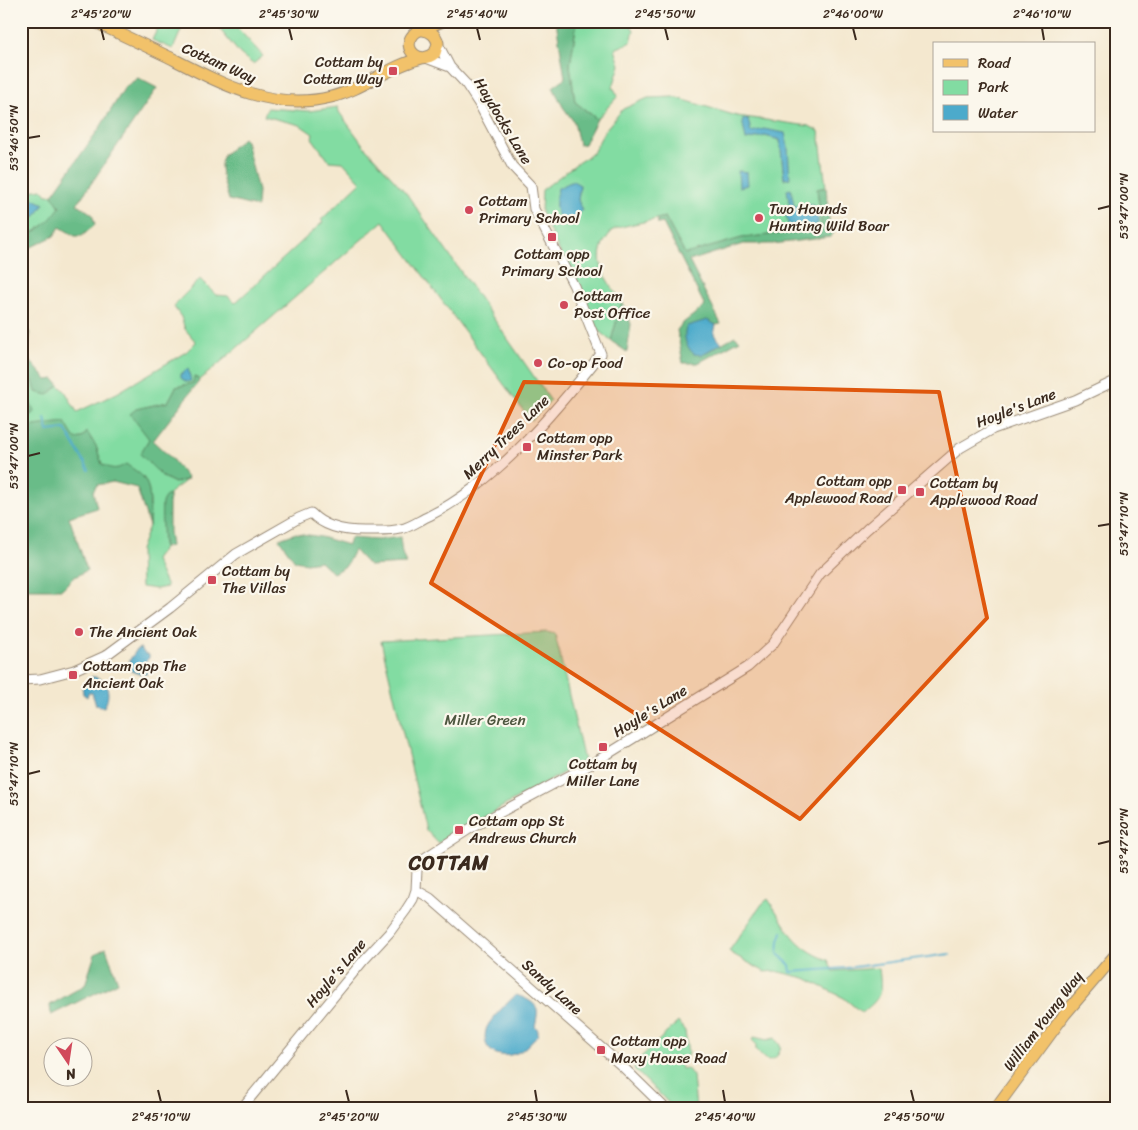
<svg xmlns="http://www.w3.org/2000/svg" width="1138" height="1130" font-family="Sriracha,sans-serif">
  <rect width="100%" height="100%" fill="#fbf7ec"/>
  <filter id="ink" filterUnits="userSpaceOnUse"><feTurbulence type="fractalNoise" baseFrequency=".02" numOctaves="2"/><feDisplacementMap in="SourceGraphic" scale="10" xChannelSelector="R" yChannelSelector="G"/><feConvolveMatrix kernelMatrix="1 2 1 2 8 2 1 2 1" color-interpolation-filters="sRGB"/></filter>
  <filter id="wash" filterUnits="userSpaceOnUse"><feTurbulence type="fractalNoise" baseFrequency=".0096" numOctaves="4" result="noise"/><feDisplacementMap in="SourceGraphic" scale="20" xChannelSelector="R" yChannelSelector="G"/><feGaussianBlur stdDeviation="1.12" result="paint"/><feColorMatrix in="noise" values="0 0 0 0 0 0 0 0 0 0 0 0 0 0 0 0 0 1.4 0 .05"/><feComposite in="paint" operator="in"/></filter>
  <g filter="url(#wash)">
    <rect width="100%" height="100%" fill="#f4e8cf"/>
    <path fill="#82dca2" stroke="#5e8360" fill-rule="evenodd" d="M161,21H185L173,49L152,40Z
      M213,21H231L263,56L253,64L240,54Z
      M577,21H628L634,30L631,42L615,49L620,65L613,87L618,96L597,119L575,102L570,65Z
      M674,97L737,116L809,126L819,131L826,187L817,189L822,229L742,238L685,255L665,217C656,220 619,226 613,230C611,232 610,234 608,236C590,259 607,282 622,301L611,341L601,333L593,322L541,212L542,190L576,164L593,153L605,130L623,109L648,98ZM748,119L751,132L784,133L790,178L784,179L780,140L765,136L746,140ZM580,185L578,200L582,211L577,214L555,205Z
      M338,107L339,112L364,146L406,193L551,401L531,421L383,221L200,380L195,377L193,383L176,387L168,402L136,409L149,439L141,454L163,477L175,483L188,479C162,499 162,494 163,528C163,535 161,541 164,547L155,560L167,587L156,589L141,587L140,550L149,526L150,502L148,487L119,469H111L102,464L96,446L86,433L82,438L74,439L34,426L21,432V420L35,412L28,400L21,401V392H24L21,386V367L48,395L59,385L65,391L77,412L117,393L186,352L196,342L185,329L181,317L174,307L179,300L200,279L216,295L228,296L235,303L323,222L321,220L361,182L343,162L329,161L312,138L313,134L300,125L264,116L267,108L309,111Z
      M42,189L47,195H52L61,207C48,223 40,230 21,239V222L35,217L24,210H21V206L32,199L30,191Z
      M547,632L555,634L584,761L438,843L426,830L381,641Z
      M768,899C788,928 793,947 828,960L833,971L879,968C882,993 882,997 862,1013L844,998L805,978L775,971L765,972L731,953L729,951L762,904Z
      M678,1022L685,1031L688,1054L685,1058L679,1059L681,1069L687,1068L693,1076L696,1109H675L634,1069L637,1061Z
      M754,1037L767,1040L775,1038C775,1039 779,1044 780,1045C782,1053 773,1063 765,1059C762,1057 759,1053 756,1050V1044L752,1040Z"/>
    <path fill="#69bc88" stroke="#527353" d="M556,21H577L570,65L575,102L597,119L584,144L579,145L574,122L563,107L553,87L565,78Z
      M138,78L157,88L77,204L92,214L95,225L82,236H75L60,227L54,236L21,252V239C40,230 48,223 60,207L52,195L101,126L125,87Z
      M243,138L246,141L258,191L257,207L229,200C226,189 217,166 223,157C227,150 237,144 243,138Z
      M826,187L830,231L834,233L830,237L773,244H743L689,261L721,324L716,325L707,321L701,355L735,336L740,340L698,363H683L677,330L683,323L705,306L663,223L658,224L657,219L665,217L685,254L742,238L822,229L817,189Z
      M622,301L631,324L627,352L611,341Z
      M21,318L30,334L28,355L31,362L47,380L54,379L59,385L48,395L36,392L33,380L21,367Z
      M194,376L200,380L153,441L171,458L188,479L175,483L163,477L140,454L149,439L130,414L136,409L168,402L176,387L193,383Z
      M28,400L35,412L21,420V401Z
      M65,422L75,439L82,438L87,432L96,446L102,464C112,470 117,470 126,464C131,468 139,472 143,477C153,490 149,511 149,526L137,488L113,482L97,485L93,491L97,508L69,517L87,570L73,578L62,589H21V432L34,426Z
      M169,494V532L171,546L164,547C162,543 161,509 162,503C163,499 166,496 169,494Z
      M296,533L321,537L348,545L350,538L378,540L400,537L402,553L406,564L369,566L354,550L346,566L333,573L320,561L306,563L295,561L279,539Z
      M106,948L118,982L51,1015L50,1005L85,985L95,954Z"/>
    <path fill="#4caacb" stroke="#446a74" d="M748,119L751,132L764,129L785,133L788,147L790,178L784,179L780,140L765,136L746,140L742,120Z
      M738,171L747,172L748,185L739,187Z
      M573,181L580,185L578,200L582,211L577,214L575,220C551,223 555,203 558,188Z
      M791,189L794,206L813,205L818,212V224L811,227L788,224L785,211L790,206L787,190Z
      M34,199L44,204L35,217L21,222V210H24Z
      M707,320L716,325L714,334L717,339L722,343L701,355L694,354C686,347 682,336 687,326Z
      M188,368L191,381L186,382L181,378V374Z
      M141,648L144,653L149,655V658L145,662V669L148,673L143,675L131,671C126,660 132,658 137,649Z
      M91,677C108,676 112,695 104,707L96,705L92,693H88L87,697L83,694L82,686Z
      M516,995C523,997 535,1002 537,1009C538,1014 536,1022 535,1026L538,1030V1035C533,1039 527,1047 521,1051C504,1061 480,1054 486,1030C488,1021 508,1002 516,995Z"/>
    <g fill="none" stroke-linecap="round" stroke-linejoin="round">
      <path stroke="#4caacb" stroke-width="2" d="M45,418L48,431L65,429L89,470
        M782,932L779,941L778,954L790,965L791,972L846,968L950,954"/>
    </g>
  </g>
  <g filter="url(#ink)">
    <g fill="none" stroke-linecap="round" stroke-linejoin="round">
      <g stroke="#988976" stroke-width="11">
        <path id="minor" d="M426,58L450,67
          M21,680L40,679L74,670L105,656L170,608L236,554L299,518L311,513C324,527 346,531 364,531C376,531 389,532 401,529C411,527 420,520 429,516C497,482 554,413 601,354L574,286L534,209L531,186L512,166L479,104L466,84L450,67L438,44
          M416,890L430,898L622,1066L666,1109
          M241,1109L363,961L389,933L406,910L413,899L416,890L417,870L420,864L426,857L471,828L595,762L748,667L773,644L820,574L867,529L960,448L993,429L1075,400L1117,380"/>
      </g>
      <g stroke="#988976" stroke-width="13">
        <path id="major" d="M93,21C118,33 144,45 169,57C220,83 272,112 331,97C364,89 389,66 422,58
          M423,30C431,31 436,35 438,43L435,53C420,66 401,49 413,35C417,29 435,25 442,21
          M995,1109L1065,1014L1117,953"/>
      </g>
      <use href="#minor" stroke="#fff" stroke-width="9"/>
      <use href="#major" stroke="#f2c26a" stroke-width="11"/>
    </g>
  </g>
  <path fill="#df570d" fill-opacity="0.2" stroke="#df570d" stroke-width="4" stroke-linejoin="round" d="M524,382L939,392L987,618L800,819L431,583Z"/>
  <path fill="none" stroke="#3b2a1e" stroke-width="2" d="M101,28L104,40M289,28L292,40M477,28L480,40M665,28L668,40M853,28L856,40M1042,28L1044,40M28,138L40,136M1098,209L1110,206M28,456L40,453M1098,526L1110,524M28,774L40,771M1098,844L1110,841M158,1090L161,1102M346,1090L349,1102M535,1090L537,1102M723,1090L725,1102M911,1090L914,1102"/>
  <g fill="#d1495b" stroke="#fbf7ec" stroke-width="2">
    <rect x="388" y="66" width="10" height="10" rx="2.5"/>
    <circle cx="469" cy="210" r="5"/>
    <circle cx="759" cy="218" r="5"/>
    <rect x="547" y="232" width="10" height="10" rx="2.5"/>
    <circle cx="564" cy="305" r="5"/>
    <circle cx="538" cy="363" r="5"/>
    <rect x="522" y="442" width="10" height="10" rx="2.5"/>
    <rect x="897" y="485" width="10" height="10" rx="2.5"/>
    <rect x="915" y="487" width="10" height="10" rx="2.5"/>
    <rect x="207" y="575" width="10" height="10" rx="2.5"/>
    <circle cx="79" cy="632" r="5"/>
    <rect x="68" y="670" width="10" height="10" rx="2.5"/>
    <rect x="598" y="742" width="10" height="10" rx="2.5"/>
    <rect x="454" y="825" width="10" height="10" rx="2.5"/>
    <rect x="596" y="1045" width="10" height="10" rx="2.5"/>
  </g>
  <g text-anchor="middle" stroke-width="4.5" stroke-linejoin="round" paint-order="stroke">
    <g font-size="15" fill="#3b2a1e" stroke="#fbf7ec" text-anchor="start">
      <text x="383" y="67" text-anchor="end">Cottam by<tspan x="383" dy="17">Cottam Way</tspan></text>
      <text x="479" y="206">Cottam<tspan x="479" dy="17">Primary School</tspan></text>
      <text x="769" y="214">Two Hounds<tspan x="769" dy="17">Hunting Wild Boar</tspan></text>
      <text x="552" y="259" text-anchor="middle">Cottam opp<tspan x="552" dy="17">Primary School</tspan></text>
      <text x="574" y="301">Cottam<tspan x="574" dy="17">Post Office</tspan></text>
      <text x="548" y="368">Co-op Food</text>
      <text x="537" y="443">Cottam opp<tspan x="537" dy="17">Minster Park</tspan></text>
      <text x="892" y="486" text-anchor="end">Cottam opp<tspan x="892" dy="17">Applewood Road</tspan></text>
      <text x="930" y="488">Cottam by<tspan x="930" dy="17">Applewood Road</tspan></text>
      <text x="222" y="576">Cottam by<tspan x="222" dy="17">The Villas</tspan></text>
      <text x="89" y="637">The Ancient Oak</text>
      <text x="83" y="671">Cottam opp The<tspan x="83" dy="17">Ancient Oak</tspan></text>
      <text x="603" y="769" text-anchor="middle">Cottam by<tspan x="603" dy="17">Miller Lane</tspan></text>
      <text x="469" y="826">Cottam opp St<tspan x="469" dy="17">Andrews Church</tspan></text>
      <text x="611" y="1046">Cottam opp<tspan x="611" dy="17">Maxy House Road</tspan></text>
    </g>
    <g font-size="15" fill="#3b2a1e" stroke="#fbf7ec">
      <text transform="translate(219 63) rotate(24)" y="5">Cottam Way</text>
      <text transform="translate(503 121) rotate(59)" y="5">Haydocks Lane</text>
      <text transform="translate(1016 408) rotate(-21)" y="5">Hoyle's Lane</text>
      <text transform="translate(506 437) rotate(-44)" y="5">Merry Trees Lane</text>
      <text transform="translate(650 711) rotate(-32)" y="5">Hoyle's Lane</text>
      <text transform="translate(336 973) rotate(-50)" y="5">Hoyle's Lane</text>
      <text transform="translate(552 987) rotate(42)" y="5">Sandy Lane</text>
      <text transform="translate(1043 1021) rotate(-53)" y="5">William Young Way</text>
    </g>
    <g font-size="15" fill="#4d563f" stroke="#fbf7ec">
      <text x="485" y="725">Miller Green</text>
    </g>
    <g font-size="20" font-weight="bold" letter-spacing="1" fill="#3b2a1e" stroke="#fbf7ec">
      <text x="449" y="870">COTTAM</text>
    </g>
  </g>
  <rect width="1138" height="1130" fill="none" stroke="#fbf7ec" stroke-width="55"/>
  <rect x="933" y="42" width="162" height="90" fill="#fbf7ec" stroke="#aea59a"/>
  <rect x="943" y="59" width="25" height="8" fill="#f2c26a" stroke="#aea59a"/>
  <text x="978" y="68" font-size="15" fill="#3b2a1e">Road</text>
  <rect x="943" y="80" width="25" height="15" fill="#82dca2" stroke="#aea59a"/>
  <text x="978" y="92" font-size="15" fill="#3b2a1e">Park</text>
  <rect x="943" y="105" width="25" height="15" fill="#4caacb" stroke="#aea59a"/>
  <text x="978" y="118" font-size="15" fill="#3b2a1e">Water</text>
  <g transform="translate(68 1062) rotate(167)"><circle r="24" fill="#fbf7ec" stroke="#aea59a"/>
  <path d="M0-4L9 19L0 12L-9 19Z" fill="#d1495b"/>
  <text y="-8" font-size="14" font-weight="bold" text-anchor="middle" fill="#3b2a1e">N</text>
  </g>
  <rect x="28" y="28" width="1082" height="1074" fill="none" stroke="#3b2a1e" stroke-width="2"/>
  <g font-size="12" text-anchor="middle" fill="#3b2a1e">
    <text x="101" y="18">2°45'20"W</text>
    <text x="289" y="18">2°45'30"W</text>
    <text x="477" y="18">2°45'40"W</text>
    <text x="665" y="18">2°45'50"W</text>
    <text x="853" y="18">2°46'00"W</text>
    <text x="1042" y="18">2°46'10"W</text>
    <text transform="translate(14 138) rotate(-90)" y="4">53°46'50"N</text>
    <text transform="translate(1124 206) rotate(-90)" y="4">53°47'00"N</text>
    <text transform="translate(14 456) rotate(-90)" y="4">53°47'00"N</text>
    <text transform="translate(1124 524) rotate(-90)" y="4">53°47'10"N</text>
    <text transform="translate(14 774) rotate(-90)" y="4">53°47'10"N</text>
    <text transform="translate(1124 841) rotate(-90)" y="4">53°47'20"N</text>
    <text x="161" y="1121">2°45'10"W</text>
    <text x="349" y="1121">2°45'20"W</text>
    <text x="537" y="1121">2°45'30"W</text>
    <text x="725" y="1121">2°45'40"W</text>
    <text x="914" y="1121">2°45'50"W</text>
  </g>
</svg>
